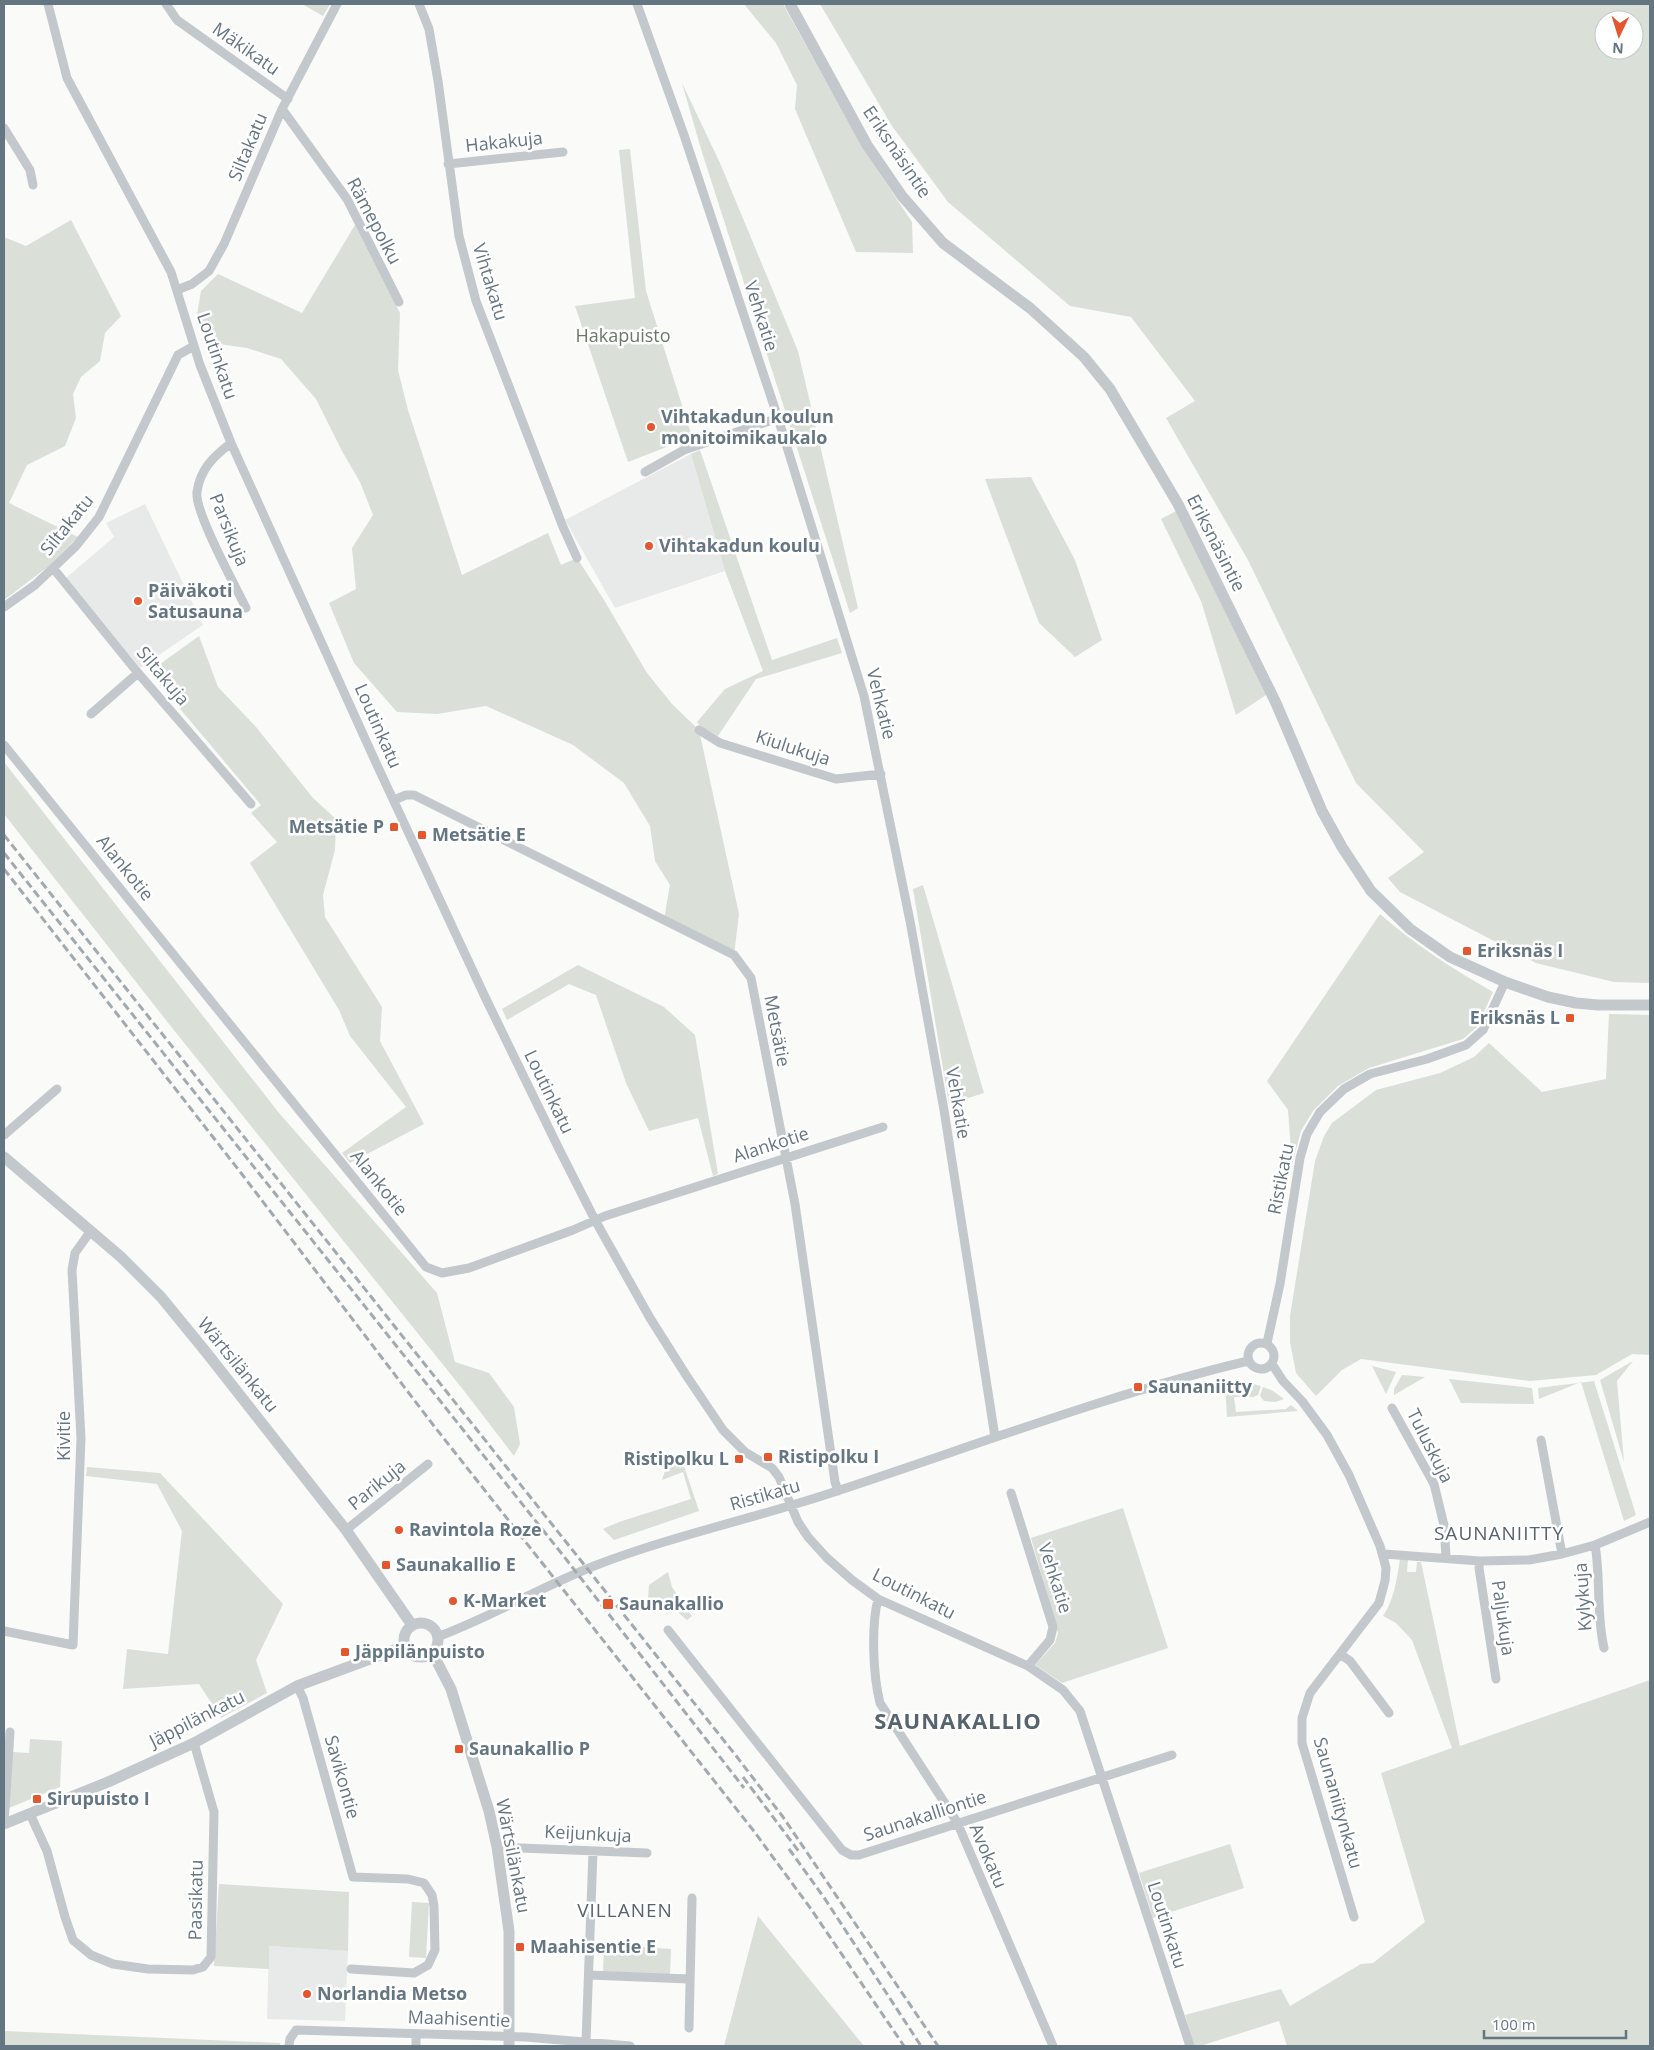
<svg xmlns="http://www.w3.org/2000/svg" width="1654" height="2050" font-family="'Open Sans',sans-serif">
  <rect width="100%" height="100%" fill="#fafaf8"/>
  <path fill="#e8e9e9" d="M691,454L725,571L615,608L565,520Z
    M145,504L203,625L140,668L66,578L114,537L106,523Z
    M269,1946L348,1951L345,2021L267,2019Z"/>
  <path fill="#dadfd7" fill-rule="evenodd" d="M302,4H330L323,16Z
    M744,4H783L863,148L912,222L913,253L856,252L795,109L797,85L776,43Z
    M820,4H1650V983L1614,982L1536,963L1400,892L1388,878L1424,852L1356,783L1248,560L1166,418L1195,401L1131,317L1070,306L948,202L892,126ZM1604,20H1634V50H1604Z
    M682,83L720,163L798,351L858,608L850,613L701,149Z
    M630,149L646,291L692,437L628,462L575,306L635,298L619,150Z
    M71,220L121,316L105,333L100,361L81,377L73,394L76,418L65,446L27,465L9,503L78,537L49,566L4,600V237L26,246Z
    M355,225L400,313L398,370L408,410L462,575L548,533L561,565L577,558L604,600L647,673L672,704L699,730L739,914L734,955L664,919L670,885L655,861L650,826L624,783L573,745L486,706L437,714L397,712L354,663L329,603L356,589L352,548L373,515L360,482L342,451L316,399L281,359L247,348L206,342L197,315L201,291L218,274L302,313Z
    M700,450L772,660L837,638L842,653L756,679L718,736L701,727L697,722L725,689L763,671L725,571L691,454Z
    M1031,477L1075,560L1102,640L1075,657L1039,623L985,479Z
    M1176,511L1266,695L1236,715L1201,601L1161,519Z
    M199,636L218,687L256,727L313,798L336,819L335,850L323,895L325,917L382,1007L380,1041L424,1124L350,1163L342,1153L406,1107L350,1036L339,1010L250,863L277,842L251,813L261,805L149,672Z
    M4,762L279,1113L437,1293L455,1362L489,1373L514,1407L520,1444L514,1456L465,1392L173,1029L4,814Z
    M923,885L984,1093L949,1104L913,889Z
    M1380,914C1415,945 1453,969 1493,992L1477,1027L1463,1039L1369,1068L1338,1086L1313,1111L1301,1131L1292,1165L1288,1110L1267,1081Z
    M578,965L664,1007L695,1035L718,1174L713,1176L698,1118L649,1131L626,1083L596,995L569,984L507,1020L502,1009Z
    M1609,1014L1650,1015V1355L1632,1354L1596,1375L1530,1381L1361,1359L1342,1370L1316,1396L1296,1373L1290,1342V1316L1315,1161L1324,1136L1332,1123L1376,1090L1440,1073L1474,1057L1489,1043L1542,1092L1606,1079Z
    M1633,1361L1617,1381L1624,1462L1600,1380Z
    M1372,1366L1396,1372L1386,1394Z
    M1402,1375L1425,1377L1394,1395V1389Z
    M1449,1379L1532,1388L1534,1404L1461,1403Z
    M1236,1380L1261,1386L1258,1395L1253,1397H1234L1236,1412L1286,1409L1291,1405L1298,1411L1227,1417L1225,1381Z
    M1594,1381L1636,1515L1624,1521L1581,1382L1539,1399L1538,1388Z
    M1263,1387L1273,1391L1284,1399L1275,1402L1264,1401L1260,1396Z
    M681,1457L699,1511L614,1540L603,1529L619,1522L691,1499L683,1472L662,1480L666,1468Z
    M87,1467L160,1473L283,1604L256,1660L267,1693L221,1718L199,1684L123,1689L127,1649L168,1654L182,1531L157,1484L86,1476Z
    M1123,1508L1168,1648L1062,1683L1035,1665L1055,1643L1058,1633L1031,1538Z
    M1400,1559H1408L1407,1572H1416L1417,1562H1421L1460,1746L1650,1680V2046H1287L1279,2021L1200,2046H1194L1185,2015L1281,1989L1290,2006L1361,1964L1373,1963L1425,1922L1381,1773L1452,1748L1412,1640L1396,1623L1383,1616C1394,1600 1397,1578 1400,1559Z
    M668,1572L672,1587L692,1616L687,1620C676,1611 672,1603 657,1611L648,1599L649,1585Z
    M30,1739L62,1741L60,1787L9,1808L12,1752L29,1753Z
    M1230,1844L1244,1888L1153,1918L1139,1873Z
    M219,1884L349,1892L348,1951L269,1946V1969L214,1966Z
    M412,1902L429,1903L426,1958L409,1957Z
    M758,1916L864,2046H724Z
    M604,1944L671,1949L670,1975L603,1972Z
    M4,2031L280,2043V2046H4Z"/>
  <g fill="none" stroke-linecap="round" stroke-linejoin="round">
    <path stroke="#c3c8cc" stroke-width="9" d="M48,4L67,78L171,272L200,365L231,443L377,765L486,999L559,1149L595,1220L650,1318L686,1375L723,1430L745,1452L772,1468L779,1477L798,1522L808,1537L827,1558L852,1580L878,1599L1028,1666L1063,1690L1080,1711L1190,2046
      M166,4L177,20L288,99
      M419,4L429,29L438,81L459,236L476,301L563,527L577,558
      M637,4L684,135L778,418L864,696L910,921L944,1110L995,1437
      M282,109L347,199L399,302
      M4,128L30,170L33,185
      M448,164L563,152
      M177,290L192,284L209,271L224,244L282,109L337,4
      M231,443C214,456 200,469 197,492C194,511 236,587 246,608
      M645,472L684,450L778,418
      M53,568L138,673L251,804
      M4,607L35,585L53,568L76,546L99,517L178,355L194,346
      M91,714L138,673
      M699,730L720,743L836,779L881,774
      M4,745L426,1267L442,1273L469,1268L573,1230L605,1216L883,1127
      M394,800L406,795H414L734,955L751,978L795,1204L835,1482L838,1491
      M4,1135L57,1089
      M1248 1356a13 13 0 1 1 26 0a13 13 0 1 1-26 0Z
      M1267,1343L1280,1284L1300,1158L1307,1134L1320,1112L1344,1089L1370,1074L1427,1059L1466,1045L1483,1030L1505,982
      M1272,1364L1283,1381L1302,1401L1327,1435L1349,1475L1380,1546L1386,1568L1385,1581L1379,1603L1310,1693L1302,1718V1743L1354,1917
      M1392,1408L1434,1484L1444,1525L1446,1557
      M1541,1440L1562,1554
      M1011,1493L1053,1627L1050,1640L1028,1666
      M346,1530L428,1464
      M1595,1545C1601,1579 1596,1614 1604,1648
      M1384,1554L1480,1561L1529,1560L1562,1554L1595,1545L1650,1522
      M1480,1561L1479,1568L1496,1679
      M878,1599C871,1627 873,1675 880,1703L957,1822L1053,2046
      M668,1630L842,1850L851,1855H859L1172,1755
      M4,1631L73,1645L81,1438L72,1270L75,1253L90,1232
      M437,1637C491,1617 541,1587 594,1566C674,1535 757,1518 837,1491C974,1446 1109,1394 1248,1361
      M1340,1654L1350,1661L1389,1713
      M297,1686L303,1698L353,1877L408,1879L424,1883L432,1895L434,1906L435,1950L428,1965L414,1973L351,1969
      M30,1814L47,1851L65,1917L73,1940L91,1955L113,1964L148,1969L193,1970L203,1967L211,1957L214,1812L194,1743
      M4,1824L10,1732
      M497,1847L647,1853
      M589,1975L689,1979
      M689,2028L692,1898
      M586,2042L593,1852
      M289,2046L290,2039L296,2030L526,2037L630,2046
      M416,2046V2034"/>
    <path stroke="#c3c8cc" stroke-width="11" d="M790,4L867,145L902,196L943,243L1030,308L1084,357L1110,389L1178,504L1276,703L1322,811L1342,847L1371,891L1410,929L1450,957L1505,982L1548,997L1576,1003L1598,1005H1650
      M4,1157L121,1257L161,1297L206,1352L346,1530L412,1625
      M404 1640a17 17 0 1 1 34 0a17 17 0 1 1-34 0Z
      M432,1652L451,1689L489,1811L497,1847L509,1931V2046
      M4,1824L108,1782L194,1743L297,1686L405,1646"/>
    <path stroke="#a2aab0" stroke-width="3" stroke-dasharray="8 4" stroke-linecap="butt" d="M4,835L737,1757L783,1817L938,2046
      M4,853L562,1554L744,1788
      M4,869L241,1173L434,1426L753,1830L811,1909L904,2046
      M743,1777L800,1853
      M789,1849L825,1899L921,2046"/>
  </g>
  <g fill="#e4572e" stroke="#fff" stroke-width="2">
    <circle cx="651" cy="427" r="5"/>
    <circle cx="649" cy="546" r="5"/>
    <circle cx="138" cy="601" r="5"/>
    <rect x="389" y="822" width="10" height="10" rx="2.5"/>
    <rect x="417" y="830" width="10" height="10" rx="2.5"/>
    <rect x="1462" y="946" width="10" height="10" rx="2.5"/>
    <rect x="1565" y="1013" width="10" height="10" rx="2.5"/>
    <rect x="1133" y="1382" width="10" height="10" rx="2.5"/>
    <rect x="763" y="1452" width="10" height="10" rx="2.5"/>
    <rect x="734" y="1454" width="10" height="10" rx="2.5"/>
    <circle cx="399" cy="1530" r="5"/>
    <rect x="381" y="1560" width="10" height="10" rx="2.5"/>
    <circle cx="453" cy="1601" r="5"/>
    <rect x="602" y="1598" width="12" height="12" rx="2.5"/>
    <rect x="340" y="1647" width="10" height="10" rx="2.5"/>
    <rect x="454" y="1744" width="10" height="10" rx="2.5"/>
    <rect x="32" y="1794" width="10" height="10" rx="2.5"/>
    <rect x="515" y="1942" width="10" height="10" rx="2.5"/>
    <circle cx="307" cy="1994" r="5"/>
  </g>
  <g text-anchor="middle" stroke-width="5" stroke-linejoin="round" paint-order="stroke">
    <g font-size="18" fill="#657683" stroke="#fff">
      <text transform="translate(246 49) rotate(35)" y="6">Mäkikatu</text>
      <text transform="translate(504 142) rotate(-6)" y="6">Hakakuja</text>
      <text transform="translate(248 147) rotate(-67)" y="6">Siltakatu</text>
      <text transform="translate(897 152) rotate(56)" y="6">Eriksnäsintie</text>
      <text transform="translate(374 221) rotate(62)" y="6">Rämepolku</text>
      <text transform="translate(490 282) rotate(73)" y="6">Vihtakatu</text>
      <text transform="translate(761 316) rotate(72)" y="6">Vehkatie</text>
      <text transform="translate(217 356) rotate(71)" y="6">Loutinkatu</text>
      <text transform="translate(67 525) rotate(-51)" y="6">Siltakatu</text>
      <text transform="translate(229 530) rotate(68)" y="6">Parsikuja</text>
      <text transform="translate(1216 543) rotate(63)" y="6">Eriksnäsintie</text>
      <text transform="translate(163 676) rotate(50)" y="6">Siltakuja</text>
      <text transform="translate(881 704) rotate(76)" y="6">Vehkatie</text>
      <text transform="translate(378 726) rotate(66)" y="6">Loutinkatu</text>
      <text transform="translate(793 748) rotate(18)" y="6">Kiulukuja</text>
      <text transform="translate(125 868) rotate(51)" y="6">Alankotie</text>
      <text transform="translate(777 1031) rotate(79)" y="6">Metsätie</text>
      <text transform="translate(549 1092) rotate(64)" y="6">Loutinkatu</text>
      <text transform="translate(958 1103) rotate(80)" y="6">Vehkatie</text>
      <text transform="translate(771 1145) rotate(-18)" y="6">Alankotie</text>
      <text transform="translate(1281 1179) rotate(-79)" y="6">Ristikatu</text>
      <text transform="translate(379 1183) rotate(51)" y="6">Alankotie</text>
      <text transform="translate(238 1365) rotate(51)" y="6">Wärtsilänkatu</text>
      <text transform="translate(64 1436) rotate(-90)" y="6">Kivitie</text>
      <text transform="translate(1430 1446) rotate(63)" y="6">Tuluskuja</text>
      <text transform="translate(377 1485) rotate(-39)" y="6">Parikuja</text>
      <text transform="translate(765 1495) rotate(-16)" y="6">Ristikatu</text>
      <text transform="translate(1055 1578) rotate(72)" y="6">Vehkatie</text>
      <text transform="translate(914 1594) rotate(27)" y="6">Loutinkatu</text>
      <text transform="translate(1583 1597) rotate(-94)" y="6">Kylykuja</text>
      <text transform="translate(1503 1618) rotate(82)" y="6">Paljukuja</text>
      <text transform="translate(197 1719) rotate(-27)" y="6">Jäppilänkatu</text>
      <text transform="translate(342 1777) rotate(74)" y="6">Savikontie</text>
      <text transform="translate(1338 1803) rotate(74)" y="6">Saunaniitynkatu</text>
      <text transform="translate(925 1816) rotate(-18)" y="6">Saunakalliontie</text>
      <text transform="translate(588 1834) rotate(3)" y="6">Keijunkuja</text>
      <text transform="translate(513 1856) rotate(79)" y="6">Wärtsilänkatu</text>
      <text transform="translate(988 1856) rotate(67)" y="6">Avokatu</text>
      <text transform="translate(196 1900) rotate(-89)" y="6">Paasikatu</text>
      <text transform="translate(1167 1925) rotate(72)" y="6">Loutinkatu</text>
      <text transform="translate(459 2019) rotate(2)" y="6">Maahisentie</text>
    </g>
    <g font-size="18" fill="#687a64" stroke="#fff">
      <text x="623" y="342">Hakapuisto</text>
    </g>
    <g font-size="18" font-weight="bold" fill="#657683" stroke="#fff" text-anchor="start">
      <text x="661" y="423">Vihtakadun koulun<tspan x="661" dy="21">monitoimikaukalo</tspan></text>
      <text x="659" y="552">Vihtakadun koulu</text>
      <text x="148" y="597">Päiväkoti<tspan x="148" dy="21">Satusauna</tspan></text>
      <text x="384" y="833" text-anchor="end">Metsätie P</text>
      <text x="432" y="841">Metsätie E</text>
      <text x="1477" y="957">Eriksnäs I</text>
      <text x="1560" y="1024" text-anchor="end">Eriksnäs L</text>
      <text x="1148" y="1393">Saunaniitty</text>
      <text x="778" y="1463">Ristipolku I</text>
      <text x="729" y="1465" text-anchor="end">Ristipolku L</text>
      <text x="409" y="1536">Ravintola Roze</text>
      <text x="396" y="1571">Saunakallio E</text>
      <text x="463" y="1607">K-Market</text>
      <text x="619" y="1610">Saunakallio</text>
      <text x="355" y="1658">Jäppilänpuisto</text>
      <text x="469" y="1755">Saunakallio P</text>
      <text x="47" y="1805">Sirupuisto I</text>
      <text x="530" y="1953">Maahisentie E</text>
      <text x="317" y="2000">Norlandia Metso</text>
    </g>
    <g font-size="19" letter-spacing="1" fill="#57646e" stroke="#fff">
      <text x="1499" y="1540">SAUNANIITTY</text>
      <text x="625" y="1917">VILLANEN</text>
    </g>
    <g font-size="22" font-weight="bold" letter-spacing="1" fill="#57646e" stroke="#fff">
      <text x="958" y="1729">SAUNAKALLIO</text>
    </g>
  </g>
  <rect width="1654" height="2050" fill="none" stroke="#657683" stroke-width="10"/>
  <g transform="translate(1619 35) rotate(184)"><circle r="24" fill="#ffffff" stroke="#c1c8cd"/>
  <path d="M0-4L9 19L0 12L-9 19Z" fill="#e4572e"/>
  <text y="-8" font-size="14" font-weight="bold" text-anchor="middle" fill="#657683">N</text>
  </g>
  <path d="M1484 2030v8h142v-8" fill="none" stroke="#657683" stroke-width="2.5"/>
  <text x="1492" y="2030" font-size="15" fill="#657683" stroke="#ffffff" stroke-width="4" paint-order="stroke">100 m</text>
</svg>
